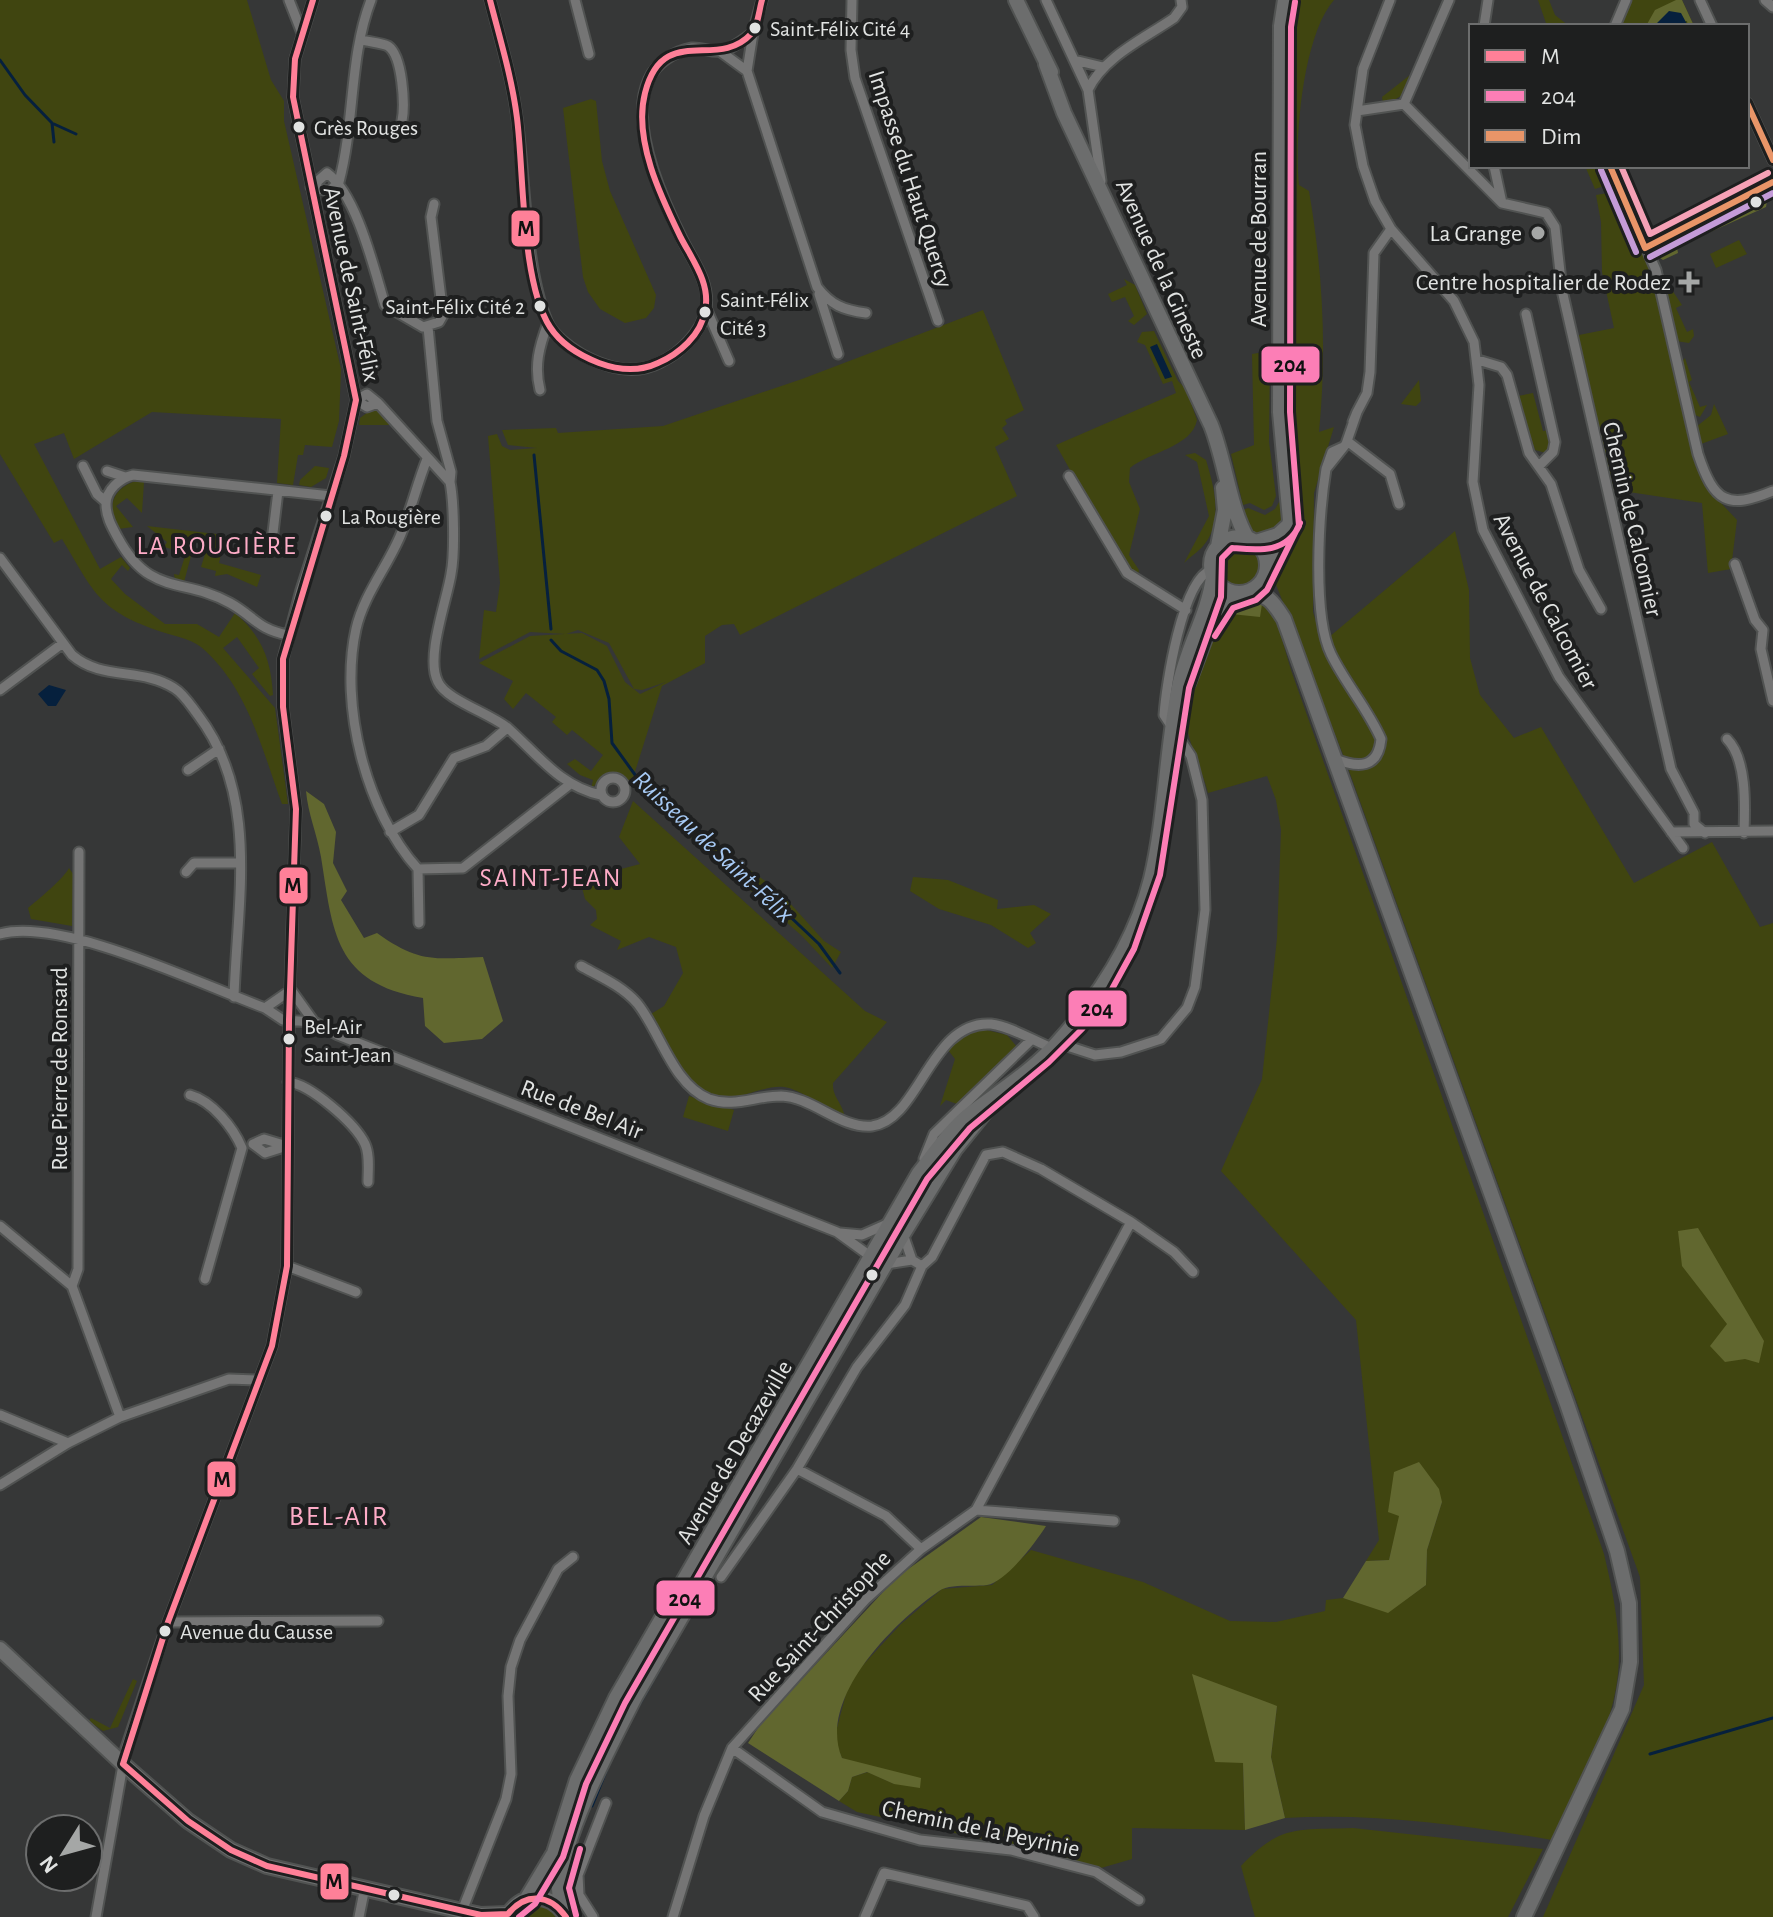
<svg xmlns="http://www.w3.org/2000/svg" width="1773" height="1917" font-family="'Alegreya Sans',sans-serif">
  <rect width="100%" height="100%" fill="#363737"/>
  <path fill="#404510" d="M0,0H247L271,80L284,101V121L341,369L339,421L332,447L305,445L303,455H298L293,485L277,483L281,419L152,412L74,459L64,433L34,444L100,569L121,557L130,568L128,571L122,565L111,579L125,594L165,624H197L219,637L235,613C262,636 271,660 273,695L270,696L252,674L259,668L237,637L223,648L275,708L288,804H282C262,750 248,687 201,647C190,638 169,635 156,630C97,609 93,590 62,539L54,543L0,454Z
    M1299,0H1334C1303,35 1294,139 1299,185L1309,191C1323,273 1327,350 1319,432L1334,427L1314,493L1313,612L1322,643L1455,531L1469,590L1470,658L1480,695L1514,738L1541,727L1634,883L1712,842L1760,927L1773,923V1917H1543L1644,1685L1640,1577L1344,757L1273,577C1272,554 1294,547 1297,526L1290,445L1291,431L1295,428L1293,55Z
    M1538,0H1549L1555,15L1569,26H1547Z
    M1631,0H1682L1694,26H1619Z
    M1410,75C1409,93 1399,100 1383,103L1382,97Z
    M591,99L596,101L602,161L610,191L656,295L654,308L646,318L625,323L600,309L588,292L583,277L563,108Z
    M1585,166H1605L1610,184L1595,189Z
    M1614,166H1619L1640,216L1651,231L1706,209L1762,178L1765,183C1737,200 1680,238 1647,238Z
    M1608,193L1617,198L1653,276L1696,464L1706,487L1737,520L1731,569L1708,573L1702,503L1609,489L1574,336L1614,328L1602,272L1601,222L1596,195Z
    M1739,240L1747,254L1716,268L1710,254Z
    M1124,279L1135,285L1147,314L1134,325L1128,321L1134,316L1125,297L1112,302L1108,294L1127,285Z
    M1665,290H1672L1682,305L1676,308L1687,332L1693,329L1694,336L1689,343L1676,341Z
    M983,310L1024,410L1005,420L1007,424L1002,428L1009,439L995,447L1017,496L740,635L734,624L722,625L705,636V663L662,686L633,778L626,782L615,774L602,778L591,789L593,780L580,775L567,764L575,759L591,771L603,755L572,730L567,735L552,722L556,717L526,693L513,709L504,699L513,681L479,663L530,636L582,633L607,646L625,682L640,694L666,682L642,690L634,689L609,643L578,630L566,634L530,632L479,659L484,610L496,612L500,583L488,436L497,434L502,446L510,450L537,448L508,445L502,430L556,428L558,433L663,426L802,379Z
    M1154,331L1178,381L1186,389L1197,420C1192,447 1149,452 1130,468L1129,482L1140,509L1129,555L1139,570L1137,580L1129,574L1056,445L1176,393L1172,381L1163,384L1145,345L1137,342L1142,332Z
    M1270,351L1269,442L1276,496L1272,506L1264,510L1250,503L1243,505L1231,454L1254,445L1252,354Z
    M1685,358L1692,380L1689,382L1700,407L1707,405L1700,417L1693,414L1681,363Z
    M1419,380L1421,401L1416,406L1401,404Z
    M1533,393L1543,431L1548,430L1550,447L1546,453L1535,450L1518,396Z
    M1714,404L1728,434L1701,444L1696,427L1711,415Z
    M372,409L378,410L391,425H359L360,418Z
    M1195,453L1206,460C1214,487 1224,522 1203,546C1198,552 1190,557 1184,563L1209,516L1197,462L1185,455Z
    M315,466L329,468L326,478L311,487L299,485L300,480Z
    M133,482H144L142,513L127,498L116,506L133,527L118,529C108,509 110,491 133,482Z
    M1282,497L1284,517L1279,529L1256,535L1248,528L1241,511L1248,508L1265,515L1275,509Z
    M147,526L225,535L219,563L261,575L257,587L227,574L215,576L216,571L201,567L205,554L198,551L200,543L195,541L184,582L175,580L174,574L179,575L186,553L164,547L167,542Z
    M1214 564a24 24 0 1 1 48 0a24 24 0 1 1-48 0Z
    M1244,598L1257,599L1273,609L1291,670L1604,1554C1614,1596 1624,1645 1616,1688C1607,1741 1575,1792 1552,1840C1464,1825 1375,1813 1285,1818L1271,1757L1277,1706L1243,1762L1245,1830L1132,1828V1859L1101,1868L1051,1854L857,1812L839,1801L848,1791L852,1777L868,1772L894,1784L842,1758L834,1739L850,1679L901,1624L942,1589L992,1585L1031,1550L1143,1582L1230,1621L1276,1622L1325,1611L1326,1600L1343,1598L1388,1612L1426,1585L1427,1550L1442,1502L1400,1516L1389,1560L1366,1561L1379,1540L1356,1320L1221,1171L1262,1079L1277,938L1281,830L1276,800L1267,776L1208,793C1202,769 1189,745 1186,722C1183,690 1214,609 1244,598Z
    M649,782L715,845L779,891L824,941L841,952L832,968L802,936L655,806L640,790V783Z
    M633,801L865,1011L887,1022L833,1083C832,1098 844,1104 845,1119C831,1111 798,1088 784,1087C766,1085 746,1097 728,1098C690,1100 667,1042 651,1014L664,1006L683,973L676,947L649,937L617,950L621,941L590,925L597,919L596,910L585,899L580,880L640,864L619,837Z
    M69,868L73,874L72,926L31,919L28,908C38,900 65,877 69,868Z
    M913,877L948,880L998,900L997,909L1034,905L1051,914L1030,933L1036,943L1028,948L991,925L939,909L910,891Z
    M982,1029L1007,1035L1017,1047L961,1101L957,1104L946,1100L940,1106L955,1059L948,1050L960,1037Z
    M689,1096L734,1110L728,1131L683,1117Z
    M133,1679L137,1681L118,1727L103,1731L89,1721L91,1718L110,1728Z
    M1353,1828L1543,1849L1508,1917H1255L1241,1866C1280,1824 1298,1830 1353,1828Z
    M532,1904L545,1906L558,1917H515Z"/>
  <path fill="#61672f" d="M1676,0H1682L1694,26H1688L1687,21L1646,26L1655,10Z
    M1767,201L1766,207L1677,247L1678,253L1663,260L1654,254L1659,248Z
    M1258,603L1262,604L1260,617L1231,614L1237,606L1249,607Z
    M306,791L324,804L336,832L333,863L347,891L341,900L364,938L377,933C419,963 433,959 483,957L503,1021L482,1039L444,1043L425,1026L423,998C334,983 333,932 321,857C317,834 308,814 306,791Z
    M1698,1228L1764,1341L1759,1363L1745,1359L1725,1362L1710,1346L1727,1324L1682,1266L1678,1231Z
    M1419,1462L1439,1489L1442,1502L1427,1550L1426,1585L1388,1613L1343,1598L1366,1561L1389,1560L1399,1516L1388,1512L1394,1472Z
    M981,1517L1046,1526C1036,1542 1006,1582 987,1585C973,1587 950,1583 939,1591C893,1623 817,1699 842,1758L921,1778L920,1788L894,1784L867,1772L852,1777L848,1791L839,1801L748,1743L762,1722L897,1577Z
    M1192,1674L1277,1706L1271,1757L1285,1818L1245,1830L1243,1763L1215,1762Z"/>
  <path fill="#06203d" d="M1669,11L1681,13L1688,26H1654Z
    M1157,344L1172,377L1165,379L1150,347Z
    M49,685L66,690L56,706H48L38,694Z"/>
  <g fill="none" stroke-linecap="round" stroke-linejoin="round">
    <path stroke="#06203d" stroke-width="3" d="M0,60L25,95L52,123L54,142
      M54,124L76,134
      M534,455L551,629
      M551,640L561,651L597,670L604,681L609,699L612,743L641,783L703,834L819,944L840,973
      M635,1712L663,1663
      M1650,1754L1773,1718
      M592,1806L607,1769"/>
    <g stroke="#515352" stroke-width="13">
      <path id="street" d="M289,0L302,33
        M490,0C500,39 512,78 517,118C525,176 525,270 547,321C552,334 569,347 581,354C606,368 635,376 661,362C680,353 703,331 706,308C710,283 693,261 683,241C663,201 628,123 649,79C656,63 675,51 692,48C701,47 712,53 722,51C733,49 744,39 753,33L762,0
        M575,0L589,54
        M852,0L851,50L855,78L938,321
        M1046,0L1074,60L1103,67
        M1390,0L1363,69L1355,125L1363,166L1375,201L1391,229L1454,301L1474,342L1479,385L1473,482L1483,530L1559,677L1683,848
        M1700,0L1712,26
        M1765,0L1773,7
        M1484,26L1488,0
        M1615,26L1626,0
        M362,40C369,42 382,43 388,46C403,56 405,106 402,121
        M721,52L747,71L817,287C831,305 843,310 866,313
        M1074,60L1088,90
        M747,71L753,33
        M1747,103L1773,160
        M1404,104L1449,0
        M1357,111L1404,104L1502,203L1546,213L1555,227L1562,290L1671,769L1694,813V824L1705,833
        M1494,166L1502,203
        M1610,166L1656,270L1698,454C1714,502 1727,510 1773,491
        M1101,181L1088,90C1103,57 1145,38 1174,18L1182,7L1181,0
        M339,182L329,191L311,187L327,173C357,195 374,269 385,305L423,327L439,322L443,315L431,217L434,204
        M339,182C355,122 349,57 371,0
        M819,294L838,354
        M706,308L729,361
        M1526,314L1555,442L1553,452L1540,465
        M428,327L437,421L451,472L450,482
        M1478,360L1501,367L1507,375L1529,453L1551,484L1579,570L1601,609
        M540,390C534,366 539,347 548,323
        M378,403L367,407L356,400L367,394L378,403L450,482C454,502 455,554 451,574C447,600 425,658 438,682C446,700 492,714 509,729C538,755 561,787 601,795
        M1357,412L1367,393L1370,372L1374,253L1391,229
        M1347,441L1390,474L1399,504
        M1343,447L1332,452L1326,469L1346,444L1357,412L1353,422
        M427,459C417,484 411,510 401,534C388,566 364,594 356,629C339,705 366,812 418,869L463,868L569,785
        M83,466L97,494L105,501
        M1326,469C1319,512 1312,615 1331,654C1345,683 1368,709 1381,739C1378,769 1358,768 1335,759
        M107,471L125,477
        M1069,476L1127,573L1186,610
        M272,541L278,491
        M0,558L72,655C102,681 141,667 174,688C184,694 191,706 198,715C260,796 237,902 234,997
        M1735,564L1755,620L1763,630L1761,649L1773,701
        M288,635C257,629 255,617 230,603C183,577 150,597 118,538C112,527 106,517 106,504C106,490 120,478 133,475L331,496
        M0,690L63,643
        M1727,739C1747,759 1745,806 1744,833
        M188,770L219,749
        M601 790a12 12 0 1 1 24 0a12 12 0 1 1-24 0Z
        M390,832L419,815L454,758L486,746L507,728
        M1671,832L1773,831
        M418,869L419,923
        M186,872L194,863H238
        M0,934C62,917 202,985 265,1008L283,1020L314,1022L291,990L265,1008
        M581,966C601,977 622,986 637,1003C660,1031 673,1085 709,1099C734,1108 755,1096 781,1096C813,1097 840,1129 872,1126C920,1120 930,1020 991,1024C1010,1026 1034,1041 1052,1048
        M314,1022L338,1035L837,1232L870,1256
        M1058,1043L1095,1055L1121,1052L1161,1039L1187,1008L1195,987L1205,910L1202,800L1191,756L1164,715C1166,686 1182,580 1211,570
        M288,1082C310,1084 355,1123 365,1144C370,1155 368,1170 368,1182
        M190,1095C212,1101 233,1127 242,1148L205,1279
        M264,1139L287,1146L265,1153L253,1144Z
        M924,1159L934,1134L1030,1041
        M1131,1222L1174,1252L1193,1272
        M0,1226L72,1286L120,1417
        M840,1233L862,1235L887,1224
        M886,1264L912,1260L903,1234
        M287,1266L356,1292
        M72,1286L78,1269L79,852
        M0,1415L68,1443
        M797,1469L886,1516L921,1549
        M0,1485L68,1443L120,1417L229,1379L257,1380
        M976,1510L1114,1521
        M721,1577L797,1469L857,1367L905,1305L922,1266
        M168,1622L378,1621
        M732,1748L822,1812L920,1840L1011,1850L1096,1872L1139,1900
        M462,1911L506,1799L511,1774L508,1696L511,1667L520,1640L558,1569L573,1557
        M96,1917L126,1748L168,1622L272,1346L287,1266L289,1020L296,809L283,707V659L301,590L344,456L356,400L293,97L295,59L313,0
        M359,1917L365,1887
        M593,1917L579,1895L578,1875L606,1803
        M673,1917L704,1816L732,1748L865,1600L921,1549L976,1510L1131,1222L1041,1169L1003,1152L986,1155L932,1257L922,1266L912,1260
        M865,1917L884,1873L1027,1906L1034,1917"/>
    </g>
    <g stroke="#515352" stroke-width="18">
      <path id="secondary" d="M1256,542L1278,535L1289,525
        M1267,564L1286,538L1290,520L1280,412L1281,26L1285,0
        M0,1649L123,1764L188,1821L231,1850L267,1866L462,1911L481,1915L508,1914"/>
    </g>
    <g stroke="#515352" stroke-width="18">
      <path id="primary" d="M1016,0L1051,72
        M1046,64L1064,113L1211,425C1225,460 1229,506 1247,538
        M1211 565a28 28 0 1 1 56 0a28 28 0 1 1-56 0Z
        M1218,546L1225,510L1223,488
        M1247,593C1269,594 1273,602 1284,619L1567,1404L1617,1551L1629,1603L1630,1662L1622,1709L1524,1917
        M1188,683L1214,614L1236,594
        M527,1898L554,1853L577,1780L616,1698L919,1173C935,1153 950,1130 970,1114C1000,1091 1034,1070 1059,1041C1100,995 1136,939 1151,879C1166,816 1166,750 1179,687C1186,649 1208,616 1213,577
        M566,1916C563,1907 558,1895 559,1886C564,1832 610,1746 635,1697L903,1234L955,1149L989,1107
        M507,1917C520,1893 548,1891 564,1913"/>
    </g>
    <use href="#street" stroke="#757575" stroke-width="9"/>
    <use href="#secondary" stroke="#6d6e6e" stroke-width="14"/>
    <use href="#primary" stroke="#6c6d6d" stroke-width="14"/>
    <g stroke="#1e1f1f" stroke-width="12">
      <path id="bus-1" d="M490,0C500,39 512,78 517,118C524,173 521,282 550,327C561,344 581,356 599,363C618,370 639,372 658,363C679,354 701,335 705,311C711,284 693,261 681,238C661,197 633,140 645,93C663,22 717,71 751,34C758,27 759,10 762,0
        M123,1764L168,1622L272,1346L287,1266L289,1020L296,809L283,707V659L344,456L356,400L293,97L295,59L313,0
        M123,1764L188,1821L231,1850L267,1866L481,1915L508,1914C526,1892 550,1894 566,1917"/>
    </g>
    <g stroke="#1e1f1f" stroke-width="12">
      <path id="bus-2" d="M1215,636L1233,608L1256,600L1267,590L1300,523
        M576,1915L569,1888L580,1849
        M519,1917L535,1904L563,1857L586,1784L625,1703L927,1179L970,1128L1049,1062L1082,1029L1112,989L1134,949L1160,875L1189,688L1221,597L1222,558L1232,548C1258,550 1285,554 1299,526L1290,412L1291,27L1295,2"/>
    </g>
    <g stroke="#1e1f1f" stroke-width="12">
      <path id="bus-3" d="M1747,103L1773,160
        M1610,166L1645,248
        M1645,248L1773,182"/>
    </g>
    <g stroke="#1e1f1f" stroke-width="12">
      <path id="bus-4" d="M1601,170L1636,252
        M1650,257L1773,193"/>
    </g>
    <g stroke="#1e1f1f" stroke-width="12">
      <path id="bus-5" d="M1621,166L1650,234L1768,173"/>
    </g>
    <use href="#bus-1" stroke="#ff8098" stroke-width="6"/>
    <use href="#bus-2" stroke="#fc7eb6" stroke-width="6"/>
    <use href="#bus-3" stroke="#e99568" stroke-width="6"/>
    <use href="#bus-4" stroke="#c49bd8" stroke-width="6"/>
    <use href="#bus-5" stroke="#f5a1b6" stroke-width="6"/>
  </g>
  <g fill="#e1e3e2" stroke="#1e1f1f" stroke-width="3">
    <circle cx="755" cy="28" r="7"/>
    <circle cx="299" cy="127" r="7"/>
    <circle cx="1756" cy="202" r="7"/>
    <circle cx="540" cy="306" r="7"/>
    <circle cx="705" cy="312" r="7"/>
    <circle cx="326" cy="516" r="7"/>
    <circle cx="289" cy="1039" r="7"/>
    <circle cx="872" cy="1275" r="7"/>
    <circle cx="165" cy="1631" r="7"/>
    <circle cx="394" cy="1895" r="7"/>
  </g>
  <g fill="#a5a7a6" stroke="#1e1f1f" stroke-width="3">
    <circle cx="1538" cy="233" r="8"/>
    <path d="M1685 270h8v8h8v8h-8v8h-8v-8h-8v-8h8z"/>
  </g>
  <g text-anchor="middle" stroke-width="8" stroke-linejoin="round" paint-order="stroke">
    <g font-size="22" fill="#e1e3e2" stroke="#1e1f1f" text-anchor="start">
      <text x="770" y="36">Saint-Félix Cité 4</text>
      <text x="314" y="135">Grès Rouges</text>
      <text x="720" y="307">Saint-Félix<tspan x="720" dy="28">Cité 3</tspan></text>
      <text x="525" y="314" text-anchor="end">Saint-Félix Cité 2</text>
      <text x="341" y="524">La Rougière</text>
      <text x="304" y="1034">Bel-Air<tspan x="304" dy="28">Saint-Jean</tspan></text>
      <text x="180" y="1639">Avenue du Causse</text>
    </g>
    <g font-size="24" fill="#e1e3e2" stroke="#1e1f1f">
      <text transform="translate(911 179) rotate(72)" y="8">Impasse du Haut Quercy</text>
      <text transform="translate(1258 239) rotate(-90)" y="8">Avenue de Bourran</text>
      <text transform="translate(1162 269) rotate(66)" y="8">Avenue de la Gineste</text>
      <text transform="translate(352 284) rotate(78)" y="8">Avenue de Saint-Félix</text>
      <text transform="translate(1633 519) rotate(77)" y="8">Chemin de Calcomier</text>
      <text transform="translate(1546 601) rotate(62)" y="8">Avenue de Calcomier</text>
      <text transform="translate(59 1069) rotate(-90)" y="8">Rue Pierre de Ronsard</text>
      <text transform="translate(582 1109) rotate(21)" y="8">Rue de Bel Air</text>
      <text transform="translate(734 1452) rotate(-60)" y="8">Avenue de Decazeville</text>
      <text transform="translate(819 1626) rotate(-47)" y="8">Rue Saint-Christophe</text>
      <text transform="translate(981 1828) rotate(12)" y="8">Chemin de la Peyrinie</text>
    </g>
    <g font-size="24" fill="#e1e3e2" stroke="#1e1f1f" text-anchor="end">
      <text x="1522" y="241">La Grange</text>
      <text x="1671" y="290">Centre hospitalier de Rodez</text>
    </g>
    <g font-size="26" letter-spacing="2" fill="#feacc7" stroke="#1e1f1f">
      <text x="217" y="554">LA ROUGIÈRE</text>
      <text x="551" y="886">SAINT-JEAN</text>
    </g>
    <g font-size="26" font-style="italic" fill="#a7caf5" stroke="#1e1f1f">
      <text transform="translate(714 846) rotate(43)" y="9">Ruisseau de Saint-Félix</text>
    </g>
    <g font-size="28" letter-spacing="2" fill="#feacc7" stroke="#1e1f1f">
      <text x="339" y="1525">BEL-AIR</text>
    </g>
  </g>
  <g stroke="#1e1f1f" stroke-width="3">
    <rect x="510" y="209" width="31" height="39" rx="8" fill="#ff8098"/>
    <rect x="1260" y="345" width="61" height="39" rx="8" fill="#fc7eb6"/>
    <rect x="278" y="866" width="31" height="39" rx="8" fill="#ff8098"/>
    <rect x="1067" y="989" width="61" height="39" rx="8" fill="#fc7eb6"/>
    <rect x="206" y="1460" width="31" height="38" rx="8" fill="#ff8098"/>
    <rect x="655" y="1579" width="61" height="38" rx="8" fill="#fc7eb6"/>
    <rect x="319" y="1862" width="31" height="39" rx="8" fill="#ff8098"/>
  </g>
  <g font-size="22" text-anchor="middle" font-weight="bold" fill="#111">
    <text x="526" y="236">M</text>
    <text x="1290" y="372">204</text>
    <text x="293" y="893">M</text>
    <text x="1097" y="1016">204</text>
    <text x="222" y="1487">M</text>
    <text x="685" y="1606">204</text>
    <text x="334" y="1889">M</text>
  </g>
  <rect x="1469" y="24" width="280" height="144" fill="#1e1f1f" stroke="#6c6d6d" stroke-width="2"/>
  <rect x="1485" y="50" width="40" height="12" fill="#ff8098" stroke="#6c6d6d" stroke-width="2"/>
  <text x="1541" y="64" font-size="24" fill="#e1e3e2">M</text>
  <rect x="1485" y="90" width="40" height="12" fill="#fc7eb6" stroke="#6c6d6d" stroke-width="2"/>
  <text x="1541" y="104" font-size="24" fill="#e1e3e2">204</text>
  <rect x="1485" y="130" width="40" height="12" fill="#e99568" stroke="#6c6d6d" stroke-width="2"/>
  <text x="1541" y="144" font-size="24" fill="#e1e3e2">Dim</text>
  <g transform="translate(64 1853) rotate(233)"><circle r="38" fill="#1e1f1f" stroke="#6c6d6d" stroke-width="2"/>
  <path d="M0-6L14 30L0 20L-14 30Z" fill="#a5a7a6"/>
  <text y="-12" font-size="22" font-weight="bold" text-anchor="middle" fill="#e1e3e2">N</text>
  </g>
</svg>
